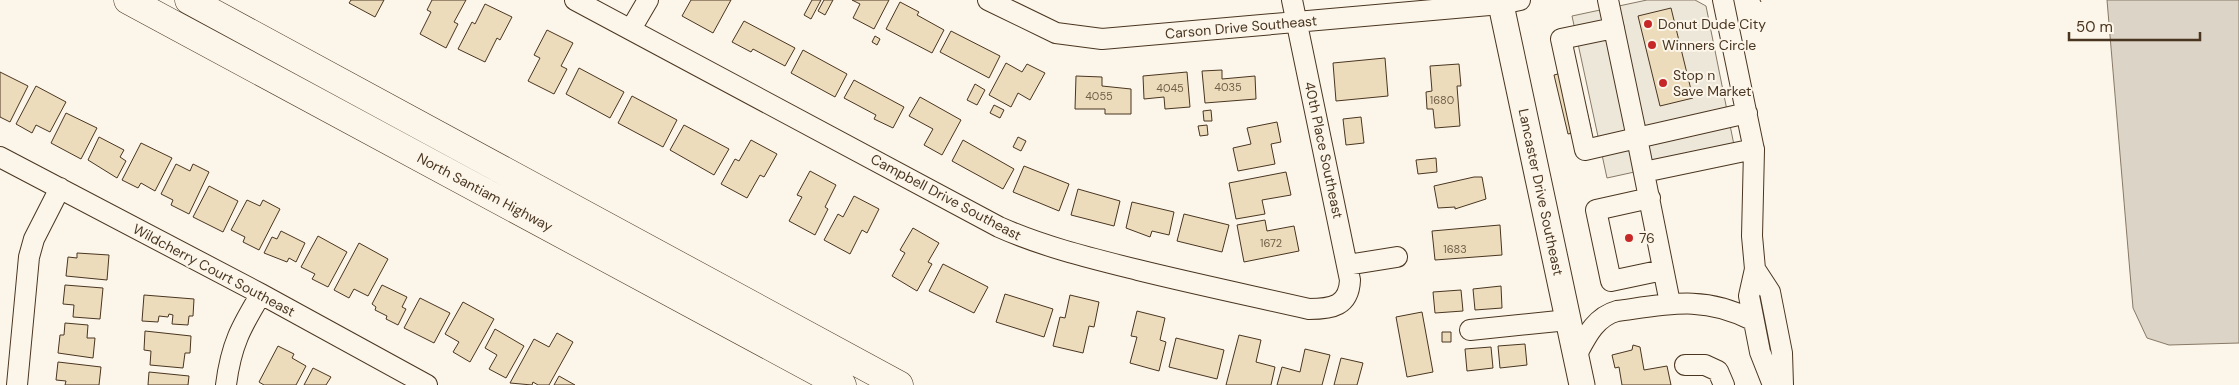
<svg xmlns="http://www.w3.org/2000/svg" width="2239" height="385" font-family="'DM Sans',sans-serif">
  <rect width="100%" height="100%" fill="#fbf6e9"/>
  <path fill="#ede7d9" stroke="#887966" d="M1647,0H1695L1706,6L1735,150L1607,178L1572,16Z"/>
  <path fill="#dcd4c6" stroke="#887966" d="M2107,0H2239V343L2169,345L2147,338L2133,308Z"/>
  <path fill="#ecdcbc" stroke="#4a3520" d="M351,0H384L375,17L349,3Z
    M432,0H466L454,22L458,24L446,48L420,34L431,12L427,10Z
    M691,0H731L713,33L682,16Z
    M812,0H821L811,19L804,15Z
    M824,0H833L825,15L818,11Z
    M852,0H889L874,29L853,18L860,4Z
    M900,2L919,12L917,15L944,30L932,53L886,29Z
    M485,4L512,17L500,40L497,38L485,62L458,49L472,22L475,24Z
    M1671,8L1693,98L1660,106L1638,16Z
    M744,21L795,48L785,66L753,49L751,52L732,42Z
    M547,30L573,43L561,66L567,69L554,94L528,81L540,58L534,55Z
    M951,31L1000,56L989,78L940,52Z
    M875,36L880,39L877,45L872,42Z
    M803,50L847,74L835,97L791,73Z
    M1385,58L1388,96L1336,101L1333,63Z
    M1006,63L1022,72L1027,64L1045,73L1030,100L1018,93L1011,107L989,95Z
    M1459,64L1461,86H1457L1460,126L1435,128L1433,109H1427L1426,92L1432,91L1430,66Z
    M579,68L624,92L610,118L566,94Z
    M1577,69L1591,129L1568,134L1554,75Z
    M1222,70V79L1255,76L1256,99L1205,103L1202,71Z
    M0,72L28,86L10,122L0,117Z
    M1187,72L1190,107L1165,109L1164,97L1144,99L1143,76Z
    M1076,76L1102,77V86L1131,89V114H1105V109H1075Z
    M854,80L904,107L893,128L874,119L876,115L844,98Z
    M975,84L985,90L977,105L967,100Z
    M36,86L66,102L50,132L36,125L32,133L16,124Z
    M632,96L677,120L663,147L618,123Z
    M920,97L961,120L942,155L924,145L933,129L909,116Z
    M994,105L1004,110L1000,118L990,113Z
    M1211,110L1212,121H1204L1203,111Z
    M66,113L97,128L81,159L51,143Z
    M1361,117L1364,143L1346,145L1343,119Z
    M1277,122L1281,142L1271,144L1275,164L1238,171L1233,148L1251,144L1247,128Z
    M684,125L729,149L714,175L670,150Z
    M1207,125L1208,135L1200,136L1198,126Z
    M99,137L124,150L120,157L126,161L117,178L88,160Z
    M1018,137L1026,141L1021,151L1013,147Z
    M751,140L777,154L764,177L760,175L747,198L721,184L735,159L739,161Z
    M963,140L1014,169L1003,189L952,161Z
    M141,143L172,158L155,191L141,183L138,188L122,180Z
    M1436,158L1437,172L1418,174L1416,160Z
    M176,164L190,171L193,164L209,172L189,214L171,205L173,200L161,194Z
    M1024,166L1069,184L1059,211L1013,192Z
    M810,171L836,185L825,207L828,209L815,235L789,221L802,197L797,195Z
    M1286,172L1291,195L1262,200L1265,214L1236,219L1229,183Z
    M1474,177H1482L1486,199L1455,209V207L1438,208L1434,186Z
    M209,186L238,201L223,232L193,217Z
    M1078,189L1120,201L1114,226L1071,215Z
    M854,196L879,209L867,233L862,230L850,254L824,240L838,214L843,217Z
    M247,200L260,206L263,200L280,209L259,250L243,242L245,237L231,230Z
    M1132,202L1174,212L1169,235L1152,231L1150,237L1126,228Z
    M1184,214L1229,225L1222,252L1177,241Z
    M1265,220L1267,231L1294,226L1299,251L1244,262L1237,225Z
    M1500,225L1502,255L1435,260L1432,231Z
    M913,228L939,243L928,262L932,264L917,291L892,276L905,253L900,250Z
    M281,231L305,243L296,262L289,258L287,262L264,253L272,237L277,239Z
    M318,236L347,252L328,287L312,279L315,274L301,267Z
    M359,243L388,259L368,296L354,289L349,298L334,290Z
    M77,253L109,255L107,280L66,276L68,257L77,258Z
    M943,264L988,287L974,313L929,291Z
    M65,285L103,288L100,319L73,317L74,305L63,304Z
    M382,285L407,297L402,307L406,309L398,325L386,319L387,316L375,310L376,307L372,304Z
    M1501,286L1502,308L1475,310L1473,289Z
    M1461,290L1463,311L1435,313L1433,292Z
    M1005,294L1053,309L1044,337L996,322Z
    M144,295L194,299L193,316H189L188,325L172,324L173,315L169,314L168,317L159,316L158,322L142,321Z
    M1070,295L1099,302L1094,327L1089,326L1083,353L1053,346L1060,317L1065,318Z
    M420,298L450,313L434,343L404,328Z
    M463,302L494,319L470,362L453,352L459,342L445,334Z
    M1137,311L1165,318L1160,340L1166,342L1159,371L1130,363L1137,337L1131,336Z
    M1422,312L1433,372L1407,377L1396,317Z
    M65,323L88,325L87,338H95L93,358L58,353L60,335H64Z
    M495,329L524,346L506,378L489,369L497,355L485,348Z
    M145,331L191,336L190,353H185L183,368L150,365L151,351L144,350Z
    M1442,332H1451V342H1442Z
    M557,333L573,342L549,385H538L533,382L532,385L510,383L534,339L549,347Z
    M1239,335L1261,340L1256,362L1275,367L1271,385H1226Z
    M1176,338L1224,350L1217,379L1169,367Z
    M1525,344L1527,365L1500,368L1498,346Z
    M1633,345L1640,347L1644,370L1667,366L1671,385H1622L1619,367L1615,368L1612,355L1632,350Z
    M278,346L294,354L292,358L306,366L296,385H264L259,382Z
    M1491,347L1493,368L1467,371L1465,349Z
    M1305,349L1330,355L1322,385H1277L1282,367L1300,372Z
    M1341,358L1363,363L1357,385H1334Z
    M58,362L101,367L99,385H65L66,381L56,380Z
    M313,368L331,377L326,385H304Z
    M149,372L189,376L188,385H148Z
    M559,376L575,385H554Z"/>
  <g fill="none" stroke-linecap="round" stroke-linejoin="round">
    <g stroke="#4a3520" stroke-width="22">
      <path id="minor" d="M575,0L999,227C1044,247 1090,258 1138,270C1195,284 1252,296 1309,309C1332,309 1349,306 1350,280L1292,0
        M988,0L1056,33L1102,39L1501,4L1520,0
        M1608,0L1637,138L1747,113
        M1723,0L1754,150L1752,236L1755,269L1749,296L1760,352L1773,385
        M1614,28L1561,39L1585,150L1637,138L1670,303
        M631,29L648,0
        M0,157L261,294L427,385
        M1644,172L1754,149
        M1650,198L1596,210L1611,281L1663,270
        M1347,265L1397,257
        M1755,269L1770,292L1782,353L1783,385
        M1470,330L1568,320
        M1576,356C1586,337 1595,317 1617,311C1668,304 1704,295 1752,320
        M1685,365H1705L1718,371L1724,385
        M17,385L29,257L34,239L60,188
        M226,385C231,345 241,327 261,294"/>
    </g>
    <g stroke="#4a3520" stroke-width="27">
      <path id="major" d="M1500,0L1582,385"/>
    </g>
    <g stroke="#4a3520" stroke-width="29">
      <path id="highway" d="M128,0L842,385
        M189,0L899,385"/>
    </g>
    <use href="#minor" stroke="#fbf6e9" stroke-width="20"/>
    <use href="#major" stroke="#fbf6e9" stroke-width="25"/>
    <use href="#highway" stroke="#fbf6e9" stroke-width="28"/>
    <path stroke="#4a3520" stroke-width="1" stroke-dasharray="6 2.5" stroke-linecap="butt" d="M1760,0L1761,2"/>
  </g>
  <g fill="#c62828" stroke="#fbf6e9" stroke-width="2">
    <circle cx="1648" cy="24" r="5"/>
    <circle cx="1652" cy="45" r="5"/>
    <circle cx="1663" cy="83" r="5"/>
    <circle cx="1629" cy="238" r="5"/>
  </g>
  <g text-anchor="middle" stroke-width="4" stroke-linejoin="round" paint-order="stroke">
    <g font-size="11" fill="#725f47">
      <text x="1228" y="91">4035</text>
      <text x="1170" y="92">4045</text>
      <text x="1099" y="100">4055</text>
      <text x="1442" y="104">1680</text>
      <text x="1271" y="247">1672</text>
      <text x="1455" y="253">1683</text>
    </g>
    <g font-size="14" fill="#4a3520" stroke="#fbf6e9" text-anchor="start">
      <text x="1658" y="29">Donut Dude City</text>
      <text x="1662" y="50">Winners Circle</text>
      <text x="1673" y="80">Stop n<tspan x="1673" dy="16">Save Market</tspan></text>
      <text x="1639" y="243">76</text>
    </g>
    <g font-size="14" fill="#4a3520" stroke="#fbf6e9">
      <text transform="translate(1241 27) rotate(-5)" y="5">Carson Drive Southeast</text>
      <text transform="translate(1324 150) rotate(78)" y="5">40th Place Southeast</text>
      <text transform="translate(485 192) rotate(28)" y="5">North Santiam Highway</text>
      <text transform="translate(1541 192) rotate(78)" y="5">Lancaster Drive Southeast</text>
      <text transform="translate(946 197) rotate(28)" y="5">Campbell Drive Southeast</text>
      <text transform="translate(214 270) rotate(28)" y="5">Wildcherry Court Southeast</text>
    </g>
  </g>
  <path d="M2069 32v8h131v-8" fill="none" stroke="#4a3520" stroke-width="2.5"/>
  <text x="2076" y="32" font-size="15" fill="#4a3520" stroke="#fbf6e9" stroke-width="4" paint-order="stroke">50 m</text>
</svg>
